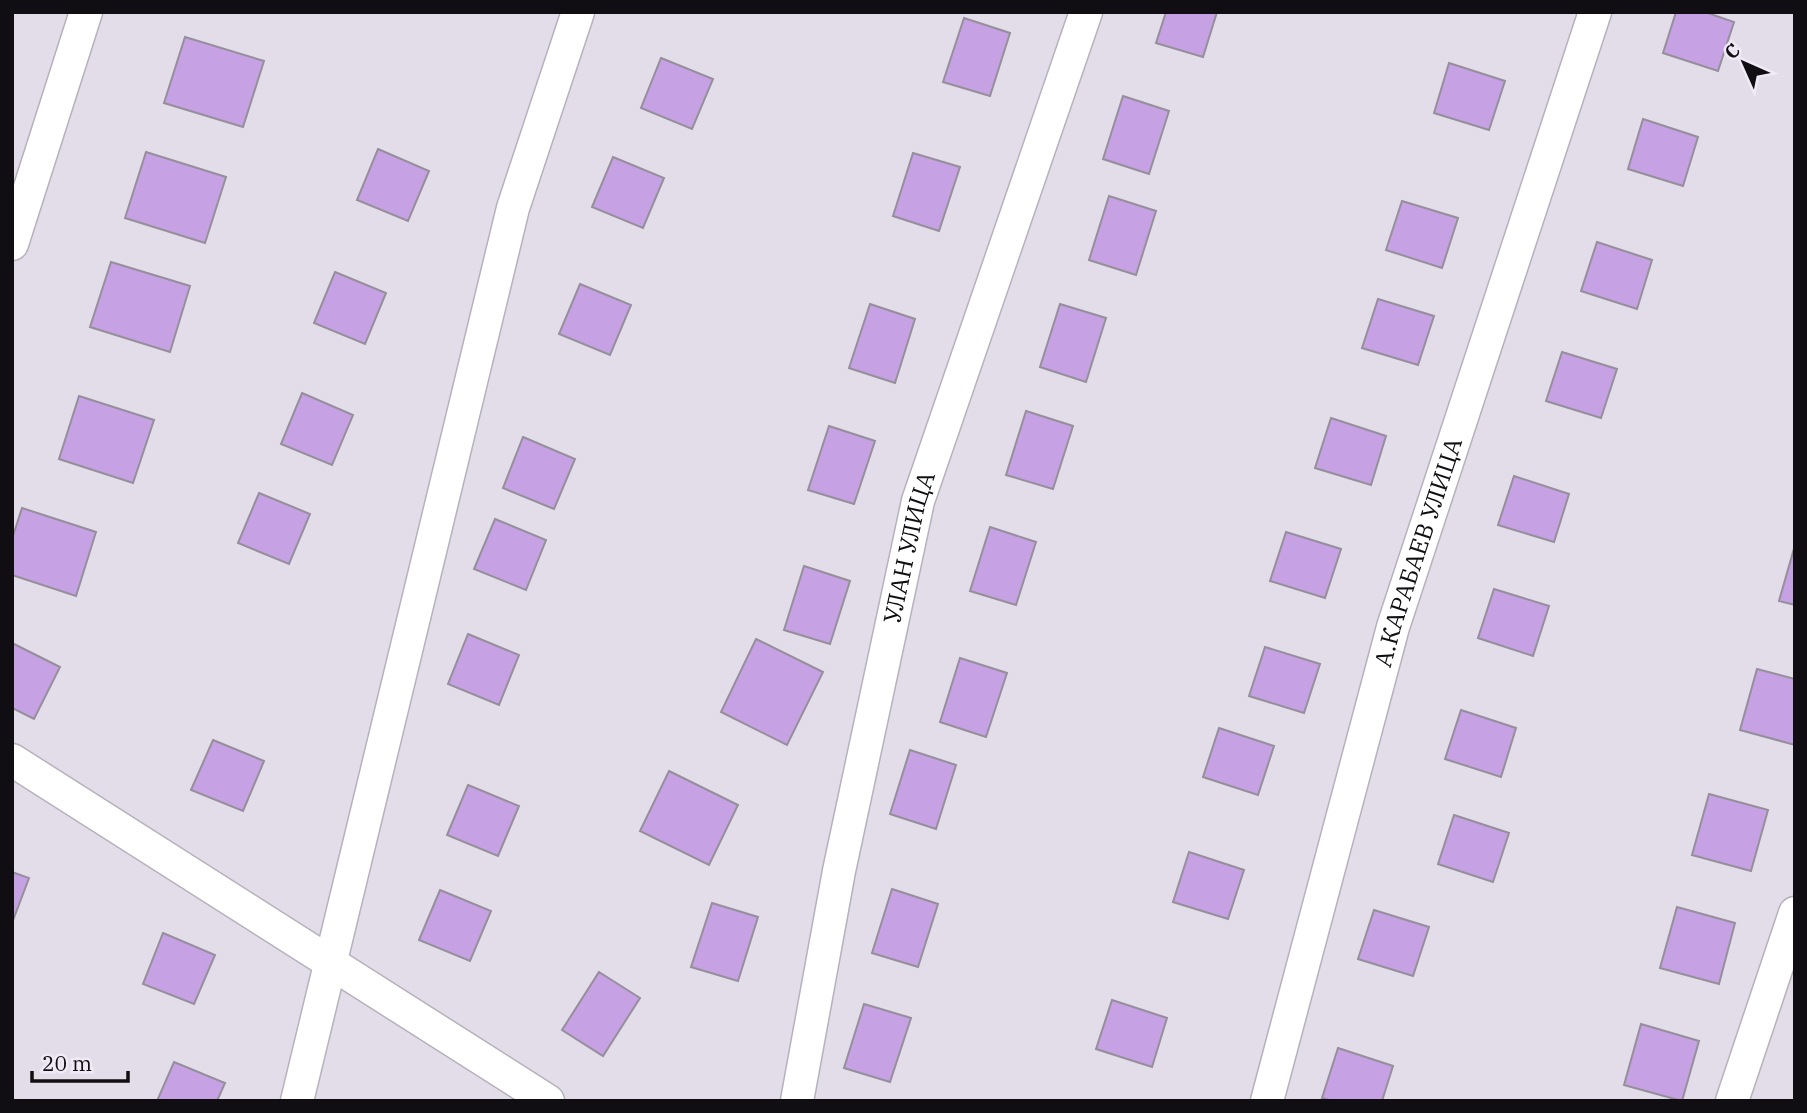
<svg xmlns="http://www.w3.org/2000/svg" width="1807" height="1113" font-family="'IBM Plex Serif',serif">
  <rect width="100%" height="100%" fill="#e3dde9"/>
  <path fill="#c6a1e4" stroke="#958f9b" stroke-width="2" d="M1166,12H1217L1203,57L1156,43Z
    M1676,12H1705L1734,22L1718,71L1663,53Z
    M964,18L1010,33L990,96L943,82Z
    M185,37L264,61L243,127L164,103Z
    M661,58L713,79L692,129L641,108Z
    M1449,63L1505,81L1489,130L1434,113Z
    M1123,96L1169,111L1149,174L1103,159Z
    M1643,119L1698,137L1683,186L1628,169Z
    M378,149L429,171L408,221L357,200Z
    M146,152L226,177L205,243L125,218Z
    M913,153L960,167L939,231L893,216Z
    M613,157L664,178L643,228L592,207Z
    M1109,196L1156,211L1136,275L1089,260Z
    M1402,201L1458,218L1442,268L1386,250Z
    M1597,242L1652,260L1637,309L1581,291Z
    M111,262L190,286L170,352L90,327Z
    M335,272L386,293L365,344L314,323Z
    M580,284L631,305L610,355L559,334Z
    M1378,299L1434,316L1418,365L1362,348Z
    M870,304L915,319L895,383L849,368Z
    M1060,304L1106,318L1086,382L1040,367Z
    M1562,352L1617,369L1601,418L1546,401Z
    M302,393L353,415L332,465L281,444Z
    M79,396L154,420L133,483L59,459Z
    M1026,411L1073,426L1053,489L1006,475Z
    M1331,418L1386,436L1371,485L1315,468Z
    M829,426L875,441L854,504L808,490Z
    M523,437L575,459L554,509L503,488Z
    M1514,476L1569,494L1554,542L1498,525Z
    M259,493L310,514L289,564L238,543Z
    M22,508L96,532L76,596L12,575V539Z
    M495,519L546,540L526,590L474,569Z
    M990,527L1036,542L1016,605L970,591Z
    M1286,532L1341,549L1325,598L1270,581Z
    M1795,545V605L1779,601Z
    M804,566L850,581L830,644L784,630Z
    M1494,589L1549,606L1533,656L1478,638Z
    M468,634L519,655L499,705L448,684Z
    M756,639L823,672L787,745L721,712Z
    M12,643L60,667L34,719L12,708Z
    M1265,647L1320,664L1304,713L1249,696Z
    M960,658L1007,673L986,737L940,722Z
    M1757,669L1795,679V745L1740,730Z
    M1461,710L1516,728L1501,777L1445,759Z
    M1219,728L1274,746L1258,795L1203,777Z
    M213,740L264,761L243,811L191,790Z
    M910,750L956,765L936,829L890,814Z
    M669,771L738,805L709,865L640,831Z
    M468,785L519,806L498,856L447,835Z
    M1709,794L1768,810L1751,871L1692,855Z
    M1454,815L1509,833L1493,882L1438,864Z
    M1189,852L1244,870L1228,919L1173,902Z
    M12,872L29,878L12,923Z
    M892,889L938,904L918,967L872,953Z
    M440,890L491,911L470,961L419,940Z
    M712,903L758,917L738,981L691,967Z
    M1677,907L1735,923L1719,984L1660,968Z
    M1374,910L1429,927L1413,976L1358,959Z
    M163,933L215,955L194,1004L143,984Z
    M599,972L640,998L603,1056L562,1030Z
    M1112,1000L1167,1018L1152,1067L1096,1049Z
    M864,1004L911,1018L890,1082L844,1068Z
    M1641,1024L1699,1041L1682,1101L1624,1085Z
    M1338,1048L1393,1066L1382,1101H1332L1322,1098Z
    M174,1062L225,1083L217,1101H157Z"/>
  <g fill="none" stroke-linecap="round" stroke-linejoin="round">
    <g stroke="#b7b1bd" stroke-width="35">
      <g id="minor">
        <path d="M12,244L86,12"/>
        <path d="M12,760L548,1101"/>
        <path d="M297,1101L513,208L578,12"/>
        <path id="s1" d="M797,1101L839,871L918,501L1086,12"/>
        <path id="s2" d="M1267,1101L1393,627L1595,12"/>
        <path d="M1732,1101L1795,913"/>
      </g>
    </g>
    <use href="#minor" stroke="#fff" stroke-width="32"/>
  </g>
  <g text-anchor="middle" stroke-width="6" stroke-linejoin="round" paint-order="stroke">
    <g font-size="24" fill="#100e12" stroke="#f0eaf6">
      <text dy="8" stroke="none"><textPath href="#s1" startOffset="565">УЛАН УЛИЦА</textPath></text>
      <text dy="8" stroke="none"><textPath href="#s2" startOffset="569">А.КАРАБАЕВ УЛИЦА</textPath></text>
    </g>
  </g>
  <rect width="1807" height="1113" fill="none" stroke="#100e12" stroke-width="28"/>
  <g transform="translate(1744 63) rotate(315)" stroke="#f0eaf6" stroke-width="5" paint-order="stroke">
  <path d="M0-5L12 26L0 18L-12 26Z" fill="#100e12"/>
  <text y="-10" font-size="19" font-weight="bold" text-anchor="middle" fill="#100e12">С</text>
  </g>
  <path d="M32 1071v10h96v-10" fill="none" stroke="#100e12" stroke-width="3.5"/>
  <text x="42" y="1071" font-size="21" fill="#100e12" stroke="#f0eaf6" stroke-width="5" paint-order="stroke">20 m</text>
</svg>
